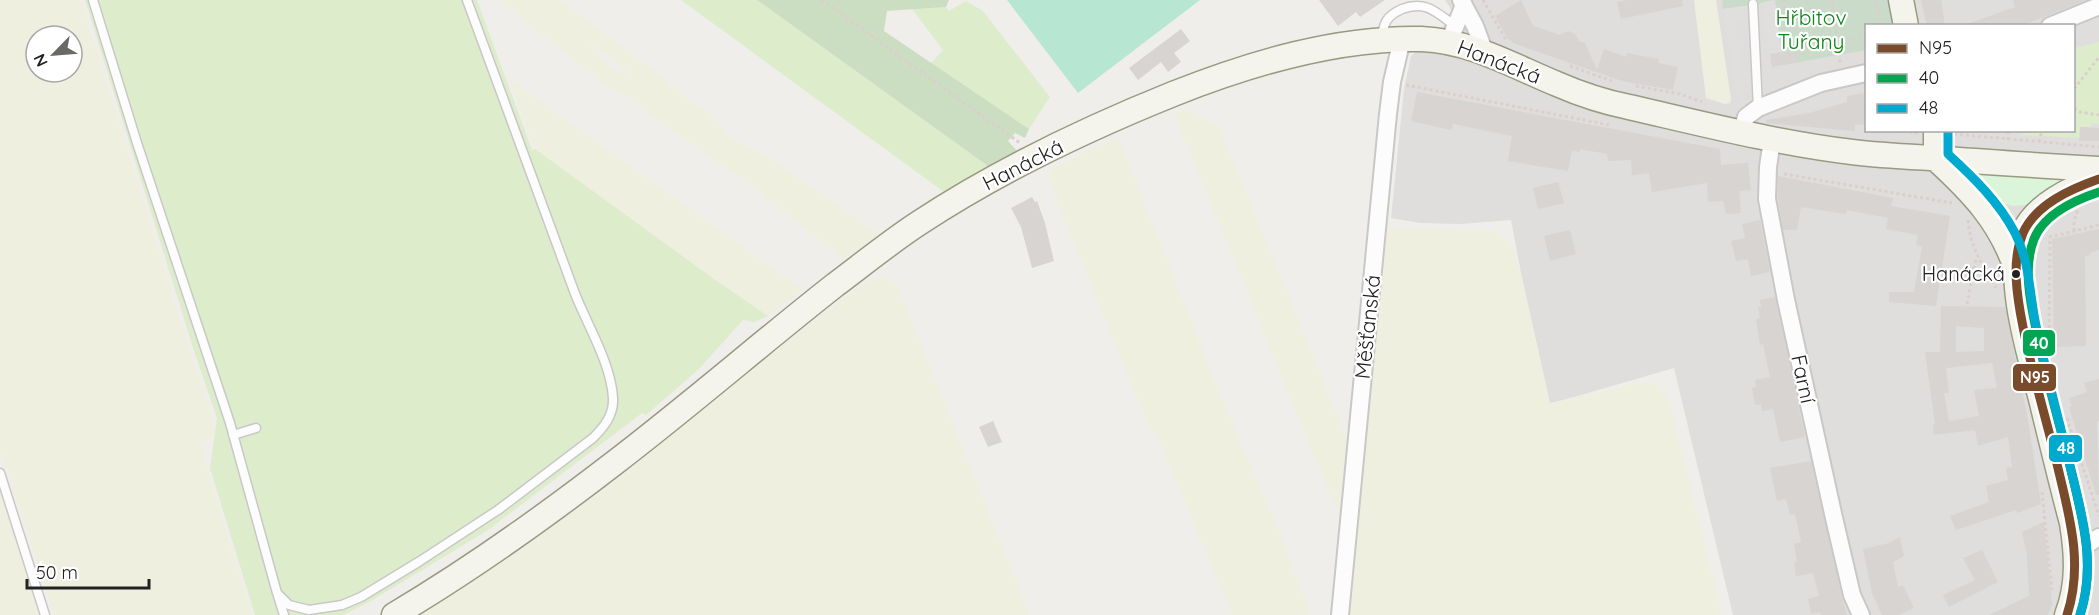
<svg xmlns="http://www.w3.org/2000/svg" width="2099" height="615" font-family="Quicksand,sans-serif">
  <rect width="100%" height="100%" fill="#f0eeeb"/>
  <path fill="#dfdedc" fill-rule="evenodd" d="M1445,0H2099V615H1733L1674,368L1550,404L1522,278L1511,220L1460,224L1420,223L1391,218L1404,89L1411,56L1442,28L1452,11ZM1866,26H2074V130H1866Z"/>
  <path fill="#efefdf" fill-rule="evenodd" d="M0,0H81L194,363L210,410L215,432L209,440L199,442L252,615H54L53,612L0,450ZM36,36H72V72H36Z
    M499,0H560L649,66L683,95L711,115L732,139L764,154L878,234L843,259L762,194L629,99L604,84ZM588,43L606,54L634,77L616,71L592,50Z
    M1694,0H1716L1731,99L1730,103L1725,104L1706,98Z
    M508,78L803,290L768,316L714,279L535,149Z
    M1187,109L1219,126L1347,439L1339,514L1325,483L1174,114Z
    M1119,139L1224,404L1281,537L1311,615H1232L1160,443L1144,415L1051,188L1048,176L1051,169L1093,148Z
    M1385,228L1496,231L1512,244L1522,278L1550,403L1636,383H1656L1662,386L1670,405L1721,610L1720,615H1349Z
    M877,278L888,279L895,282L898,288L1030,615H421L522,549L608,487L793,337L857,289Z
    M0,491L14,533L40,615H0Z"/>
  <path fill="#ddeccb" d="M85,0H477L532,150L535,149L714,279L768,316L754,322L743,320L699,369L646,415L642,413L488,530L371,601L343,615H255L210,468L217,418L195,354Z
    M681,0H757L988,166L944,192Z
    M966,1L983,11L1050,97L1029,129L931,63L943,50L912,9L946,7L949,11Z
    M2099,42V124L2092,123L2091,127H2081L2080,138L2020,135L2030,131L2074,130V48Z"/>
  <path fill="#cbdec1" d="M757,0H949L946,7L887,11L884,31L1029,129L1025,138L1015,133L1008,141L1017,151L988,166Z"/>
  <path fill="#cadbca" d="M1722,0H1889L1894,25L1866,26V50L1783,65L1775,1L1723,9Z"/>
  <path fill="#daf5da" d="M1971,168L2069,181L2044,198L2025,205L2012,206L1984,195L1966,172Z"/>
  <path fill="#b7e6d2" d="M1007,0H1200L1078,93Z"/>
  <path fill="#e0dfde" d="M1775,0L1780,48L1770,54L1763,2Z
    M1744,6L1743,18L1734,20L1746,107L1739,110L1723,9Z"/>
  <path fill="#d7d4d2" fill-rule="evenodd" d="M1319,0H1385L1360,17L1356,12L1338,26Z
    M1521,0L1533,26L1560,35L1568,31L1575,34L1579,41L1585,43L1597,70L1604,49L1627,57L1626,53L1659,59L1658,63L1678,67L1673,90L1622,81L1515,44L1508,39L1495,16Z
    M1627,0H1682L1683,6L1621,19L1617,2Z
    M1921,0H1941L1945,26H1927Z
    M2013,0H2086L2021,26H1967V24L2015,7Z
    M1181,29L1190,41L1174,53L1181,62L1168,72L1161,62L1138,80L1129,68Z
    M1795,50L1797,62L1772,67L1770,54Z
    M1417,92L1720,149L1721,165L1748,163L1751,190L1739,191L1741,213L1726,214L1723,201L1708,202L1707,183L1652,192L1649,173L1632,175L1631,160L1608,161L1607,154L1580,149L1579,152L1572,150L1568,171L1508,161L1512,136L1453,124L1452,130L1411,121Z
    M1863,93L1866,106V125L1855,124V131L1766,123V120L1809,113L1847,102V96Z
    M2080,127L2099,128V141H2079Z
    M1778,176L1893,198L1891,206L1950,216L1936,306L1889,302V292H1914L1922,247L1916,245L1918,235L1886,229L1888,218L1847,210L1846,214L1801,207L1797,230H1783L1778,198Z
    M1558,182L1564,203L1538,209L1533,188Z
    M1032,197L1035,202L1037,201L1045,223L1054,261L1032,268L1021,227L1011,208Z
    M1760,220L1770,272L1751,276L1748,259L1736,261L1731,241L1745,238L1742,224Z
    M2099,229V250L2090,253V255L2085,256L2086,346L2054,347L2052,239Z
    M1570,230L1576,254L1550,261L1544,236Z
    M1775,297L1805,437L1780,442L1773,409L1762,411L1761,404L1755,405L1752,388L1756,387L1755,380L1770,377L1763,344L1760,345L1756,319L1760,318L1758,307H1761L1760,300Z
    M1941,306L2005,307L2028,420L2041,504L2017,513L2016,510L1956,530L1950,516L1989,502L1986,486L2008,480L2006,468L2012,467L2008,437L1978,446L1975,430L1934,435L1933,424H1935L1925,352H1940ZM1956,326L1984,328V351L1956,352ZM1992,363L1997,388L1974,390L1979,416L1949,421L1944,393H1949L1946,368Z
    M2099,379V421L2097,422L2099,495H2096L2069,407L2072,406L2069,398L2087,392L2084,383Z
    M993,421L1002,442L988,447L979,427Z
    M1811,461L1842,597L1847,615H1821L1820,612L1811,614L1808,599L1819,596L1813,573L1796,576L1794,563L1797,562L1794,544L1801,542L1795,514L1790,515L1786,499L1777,501L1770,468Z
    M2044,522L2052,605L2048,615H1989L2029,596L2027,555L2022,532Z
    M1900,537L1904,556L1893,562L1898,587L1903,585L1914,608L1899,615H1882L1872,593L1863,549L1889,543Z
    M1982,550L1998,582L1949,607L1943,595L1975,580L1963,558Z"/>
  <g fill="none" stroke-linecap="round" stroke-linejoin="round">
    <g stroke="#c9c8c7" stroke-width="11">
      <path id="lane" d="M93,0L137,143L230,423L277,593L289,605L309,610L342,605L361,597L420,561L498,510L593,438C604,427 614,415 613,398C611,363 587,325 574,291C538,194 502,97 467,0
        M1753,4L1758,108
        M1381,39C1384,23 1386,16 1402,9C1425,0 1436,12 1454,25
        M233,435L256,428
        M0,473L45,615
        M278,596L284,615"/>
    </g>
    <g stroke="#c9c8c7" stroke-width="20">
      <path id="street" d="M1461,0L1475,26L1485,53
        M2050,26L2099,6
        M1449,42L1464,5
        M1741,132L1746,117L1758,108L1821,83L1866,73
        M1772,140L1768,167L1767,199L1786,300L1834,518L1852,595L1861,615
        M2077,551L2099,537
        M1340,615L1388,114L1392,82L1402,39"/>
    </g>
    <g stroke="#999a82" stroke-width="27">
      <path id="secondary" d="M1901,0L1906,26
        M1936,130V159C1972,192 2000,221 2016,268
        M394,615C470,570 543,518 613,464C689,406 760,344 835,285C863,264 890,242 919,223C998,171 1086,129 1173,94C1251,63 1338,37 1422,39C1471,41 1513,66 1557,84C1580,94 1604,102 1629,107C1703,124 1777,143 1852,152C1884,156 1916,157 1947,159C1998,163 2048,166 2099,169
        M2067,615C2079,584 2077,554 2072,523C2061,482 2051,440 2041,399C2030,356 2004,275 2023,233C2036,205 2071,188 2099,179"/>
    </g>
    <path stroke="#dccecd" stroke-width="3" stroke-dasharray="3 3" stroke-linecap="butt" d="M822,0L1020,143
      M1483,0L1506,40
      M1784,0L1790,41L1801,49L1866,37
      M1832,0L1840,64
      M1876,0L1881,26
      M1570,66L1612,81
      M1406,85L1609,125
      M1636,86L1680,94L1702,102
      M2074,89L2099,57
      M2074,108L2080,112L2099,115
      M1891,130L1918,133
      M1954,134L2099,147
      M2008,140V130
      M2039,142L2042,130
      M1784,174L1952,203
      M1968,220C1970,247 1983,266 1996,288
      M2074,231V221L2078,209
      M1967,304L1976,258
      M2049,346L2050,237L2099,225
      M2067,418L2099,516
      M2042,492L2052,590"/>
    <use href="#lane" stroke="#fdfcfc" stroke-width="8"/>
    <use href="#street" stroke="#fdfcfc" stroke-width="16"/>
    <use href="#secondary" stroke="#f4f4ed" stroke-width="24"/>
    <g stroke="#fff" stroke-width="14">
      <path id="bus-1" d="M2067,615C2084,563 2069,515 2057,464C2046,418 2032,373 2023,327C2017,297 2011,261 2023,233C2036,204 2071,189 2099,179"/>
    </g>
    <g stroke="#fff" stroke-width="14">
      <path id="bus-2" d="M2080,615C2097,563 2081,513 2069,462C2058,418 2045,374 2036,329C2030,301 2023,267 2034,239C2044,214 2075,200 2099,192"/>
    </g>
    <g stroke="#fff" stroke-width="14">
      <path id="bus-3" d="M1948,130V154C1973,177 1999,202 2015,233C2031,264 2029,297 2037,330C2046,372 2057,413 2067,454C2080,507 2098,561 2080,615"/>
    </g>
    <use href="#bus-1" stroke="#7a4b2a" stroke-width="9"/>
    <use href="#bus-2" stroke="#00a651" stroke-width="9"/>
    <use href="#bus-3" stroke="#00a9ce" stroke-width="9"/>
  </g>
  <circle fill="#222" stroke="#fff" stroke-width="2" cx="2016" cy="274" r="5"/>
  <g text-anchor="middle" stroke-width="4.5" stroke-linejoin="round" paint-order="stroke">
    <g font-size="20" fill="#222" stroke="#fff" text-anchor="end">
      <text x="2005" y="281">Hanácká</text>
    </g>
    <g font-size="21" fill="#0c8416" stroke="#fff">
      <text x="1811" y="25">Hřbitov<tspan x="1811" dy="24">Tuřany</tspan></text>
    </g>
    <g font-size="21" fill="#222" stroke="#fff">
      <text transform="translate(1499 62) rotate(21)" y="7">Hanácká</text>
      <text transform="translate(1023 165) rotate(-27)" y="7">Hanácká</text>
      <text transform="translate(1368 327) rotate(-84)" y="7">Měšťanská</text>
      <text transform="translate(1803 379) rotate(78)" y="7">Farní</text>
    </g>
  </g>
  <g stroke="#fff" stroke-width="2">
    <rect x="2022" y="329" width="34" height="28" rx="6" fill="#00a651"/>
    <rect x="2012" y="363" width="45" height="29" rx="6" fill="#7a4b2a"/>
    <rect x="2048" y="434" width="35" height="29" rx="6" fill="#00a9ce"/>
  </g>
  <g font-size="16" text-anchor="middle" font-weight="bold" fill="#fff">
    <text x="2039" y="349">40</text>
    <text x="2035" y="383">N95</text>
    <text x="2066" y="454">48</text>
  </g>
  <rect x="1865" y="24" width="210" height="108" fill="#ffffff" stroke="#a7a7a7" stroke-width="1.5"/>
  <rect x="1877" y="44" width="30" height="9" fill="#7a4b2a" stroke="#a7a7a7" stroke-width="1.5"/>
  <text x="1919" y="54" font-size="18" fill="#222222">N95</text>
  <rect x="1877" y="74" width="30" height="9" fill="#00a651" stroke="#a7a7a7" stroke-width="1.5"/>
  <text x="1919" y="84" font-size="18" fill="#222222">40</text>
  <rect x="1877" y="104" width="30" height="9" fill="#00a9ce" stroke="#a7a7a7" stroke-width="1.5"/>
  <text x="1919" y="114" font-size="18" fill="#222222">48</text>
  <g transform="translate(54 54) rotate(245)"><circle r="28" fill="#ffffff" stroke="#a7a7a7" stroke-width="1.5"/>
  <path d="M0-4.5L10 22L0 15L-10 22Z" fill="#6a6968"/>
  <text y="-9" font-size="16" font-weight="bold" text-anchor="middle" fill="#222222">N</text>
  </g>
  <path d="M27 579v9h122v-9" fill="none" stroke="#222222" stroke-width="3"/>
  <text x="36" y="579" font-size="18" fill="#222222" stroke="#ffffff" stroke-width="4.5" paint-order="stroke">50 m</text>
</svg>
